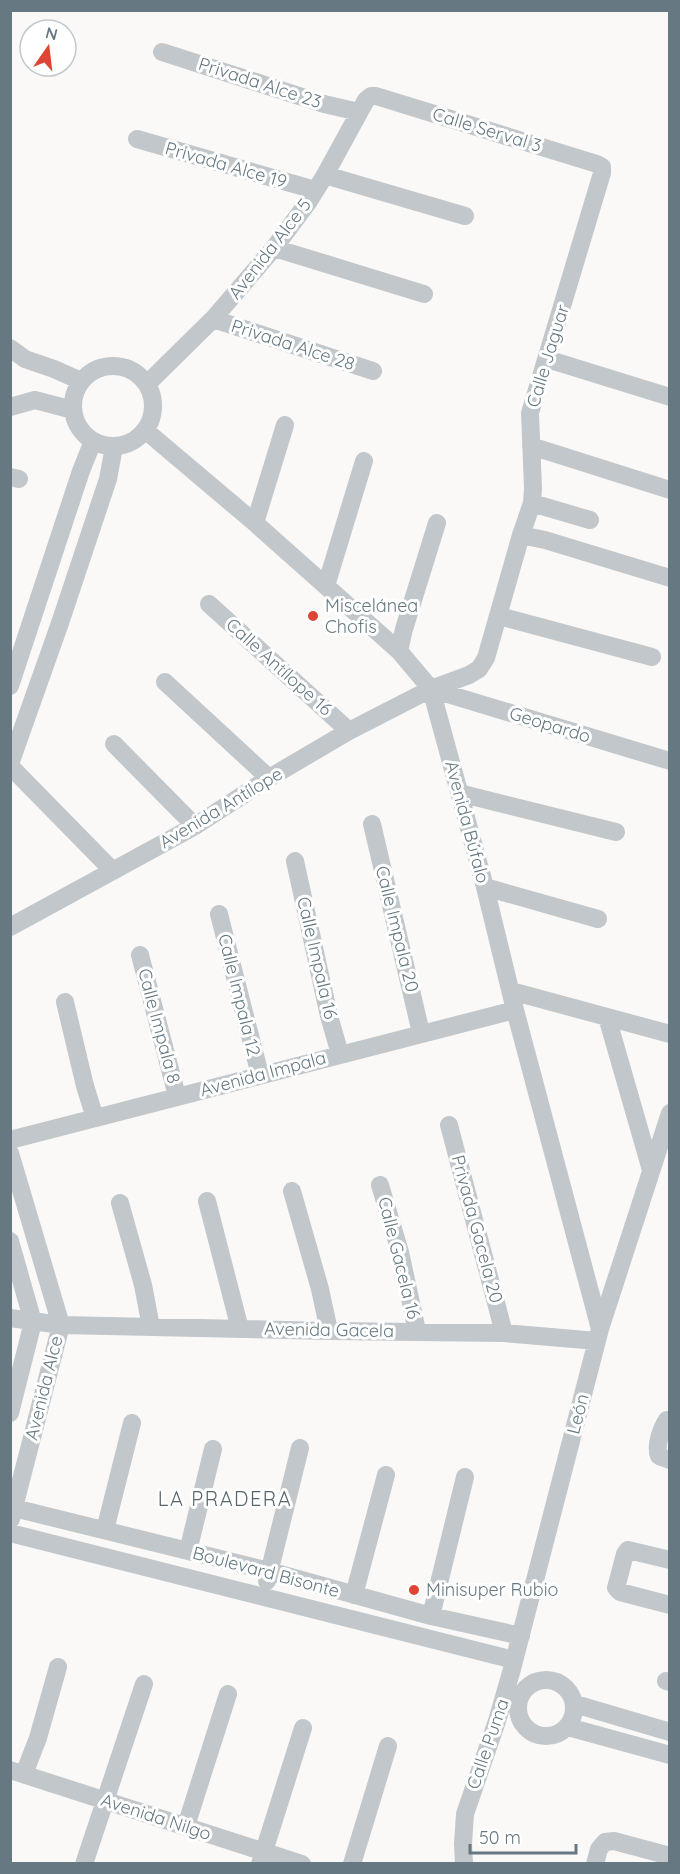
<svg xmlns="http://www.w3.org/2000/svg" width="680" height="1874" font-family="Quicksand,sans-serif">
  <rect width="100%" height="100%" fill="#faf9f8"/>
  <g fill="none" stroke-linecap="round" stroke-linejoin="round">
    <path stroke="#c1c7ca" stroke-width="18" d="M162,52L324,104L359,112
      M137,139L315,190
      M325,175L465,216
      M274,248L424,294
      M213,319L373,371
      M10,348L25,359L54,369L81,381
      M547,359L670,397
      M73 406a40 40 0 1 1 80 0a40 40 0 1 1-80 0Z
      M10,407L35,400L73,410
      M145,430L255,523L399,651L431,689L485,887L515,1010L600,1329
      M531,446L670,490
      M10,477L19,479
      M532,503L590,520
      M255,523L285,425
      M521,535L545,540L670,578
      M326,586L364,461
      M209,604L349,731
      M499,616L652,657
      M399,651L404,629L437,523
      M165,682L269,778
      M10,686L81,471L93,441
      M431,689L670,761
      M114,744L195,826
      M10,764L60,623L108,479L114,447
      M10,766L113,871
      M459,793L616,832
      M372,824L421,1033
      M295,861L329,1016L340,1054
      M485,887L598,919
      M219,914L260,1075
      M10,927L195,826L269,778L349,731L431,689L469,675L479,669L486,658L521,535L532,503L533,488L530,413L602,173V167L597,164L376,96H371L366,100L325,175L309,201L274,248L213,319L147,384
      M140,955L177,1096
      M511,991L670,1034
      M65,1002L85,1086L95,1118
      M607,1017L651,1170
      M449,1125L504,1333
      M10,1140L515,1010
      M10,1153L61,1325
      M380,1185L400,1252L417,1331
      M292,1191L320,1289L329,1331
      M207,1201L240,1329
      M120,1203L143,1285L151,1327
      M10,1241L33,1322L10,1413
      M10,1318L61,1325L329,1331L504,1333L597,1341
      M670,1420H667C661,1429 655,1446 659,1456L670,1460
      M10,1507L269,1571L431,1616L521,1636
      M11,1519L61,1325
      M105,1530L132,1423
      M10,1533L514,1660
      M188,1551L213,1449
      M670,1560L628,1550L625,1554L616,1588L620,1592L670,1605
      M267,1581L300,1448
      M354,1595L386,1475
      M431,1616L465,1477
      M518 1708a28 28 0 1 1 56 0a28 28 0 1 1-56 0Z
      M666,1681L670,1682
      M575,1704L670,1732
      M568,1727L670,1755
      M10,1770L302,1864
      M24,1774L38,1738L58,1667
      M186,1826L228,1694
      M84,1864L144,1684
      M260,1864L303,1728
      M352,1864L388,1746
      M464,1864L463,1844L465,1814L497,1721L512,1669L600,1329L670,1113
      M595,1864L599,1849L605,1842L614,1841L670,1856"/>
  </g>
  <g fill="#de4534" stroke="#fff" stroke-width="2">
    <circle cx="313" cy="616" r="6"/>
    <circle cx="414" cy="1590" r="6"/>
  </g>
  <g text-anchor="middle" stroke-width="6" stroke-linejoin="round" paint-order="stroke">
    <g font-size="18" fill="#667982" stroke="#fff">
      <text transform="translate(260 83) rotate(18)" y="6">Privada Alce 23</text>
      <text transform="translate(487 130) rotate(17)" y="6">Calle Serval 3</text>
      <text transform="translate(226 165) rotate(16)" y="6">Privada Alce 19</text>
      <text transform="translate(270 249) rotate(-52)" y="6">Avenida Alce 5</text>
      <text transform="translate(293 345) rotate(18)" y="6">Privada Alce 28</text>
      <text transform="translate(548 356) rotate(-73)" y="6">Calle Jaguar</text>
      <text transform="translate(279 667) rotate(42)" y="6">Calle Antílope 16</text>
      <text transform="translate(550 725) rotate(17)" y="6">Geopardo</text>
      <text transform="translate(221 808) rotate(-31)" y="6">Avenida Antílope</text>
      <text transform="translate(467 822) rotate(75)" y="6">Avenida Búfalo</text>
      <text transform="translate(397 929) rotate(76)" y="6">Calle Impala 20</text>
      <text transform="translate(317 958) rotate(77)" y="6">Calle Impala 16</text>
      <text transform="translate(239 995) rotate(76)" y="6">Calle Impala 12</text>
      <text transform="translate(159 1026) rotate(75)" y="6">Calle Impala 8</text>
      <text transform="translate(263 1074) rotate(-15)" y="6">Avenida Impala</text>
      <text transform="translate(477 1229) rotate(75)" y="6">Privada Gacela 20</text>
      <text transform="translate(399 1258) rotate(76)" y="6">Calle Gacela 16</text>
      <text transform="translate(329 1330) rotate(1)" y="6">Avenida Gacela</text>
      <text transform="translate(44 1388) rotate(-76)" y="6">Avenida Alce</text>
      <text transform="translate(578 1414) rotate(-76)" y="6">León</text>
      <text transform="translate(266 1572) rotate(15)" y="6">Boulevard Bisonte</text>
      <text transform="translate(488 1744) rotate(-71)" y="6">Calle Puma</text>
      <text transform="translate(156 1817) rotate(18)" y="6">Avenida Nilgo</text>
    </g>
    <g font-size="18" fill="#667982" stroke="#fff" text-anchor="start">
      <text x="325" y="612">Miscelánea<tspan x="325" dy="21">Chofis</tspan></text>
      <text x="426" y="1596">Minisuper Rubio</text>
    </g>
    <g font-size="20" letter-spacing="1.5" fill="#58666d" stroke="#fff">
      <text x="225" y="1506">LA PRADERA</text>
    </g>
  </g>
  <rect width="680" height="1874" fill="none" stroke="#667982" stroke-width="24"/>
  <g transform="translate(48 48) rotate(14)"><circle r="28" fill="#ffffff" stroke="#c2c9cd" stroke-width="1.5"/>
  <path d="M0-4.5L10 22L0 15L-10 22Z" fill="#de4534"/>
  <text y="-9" font-size="16" font-weight="bold" text-anchor="middle" fill="#667982">N</text>
  </g>
  <path d="M470 1844v9h106v-9" fill="none" stroke="#667982" stroke-width="3"/>
  <text x="479" y="1844" font-size="18" fill="#667982" stroke="#ffffff" stroke-width="4.5" paint-order="stroke">50 m</text>
</svg>
